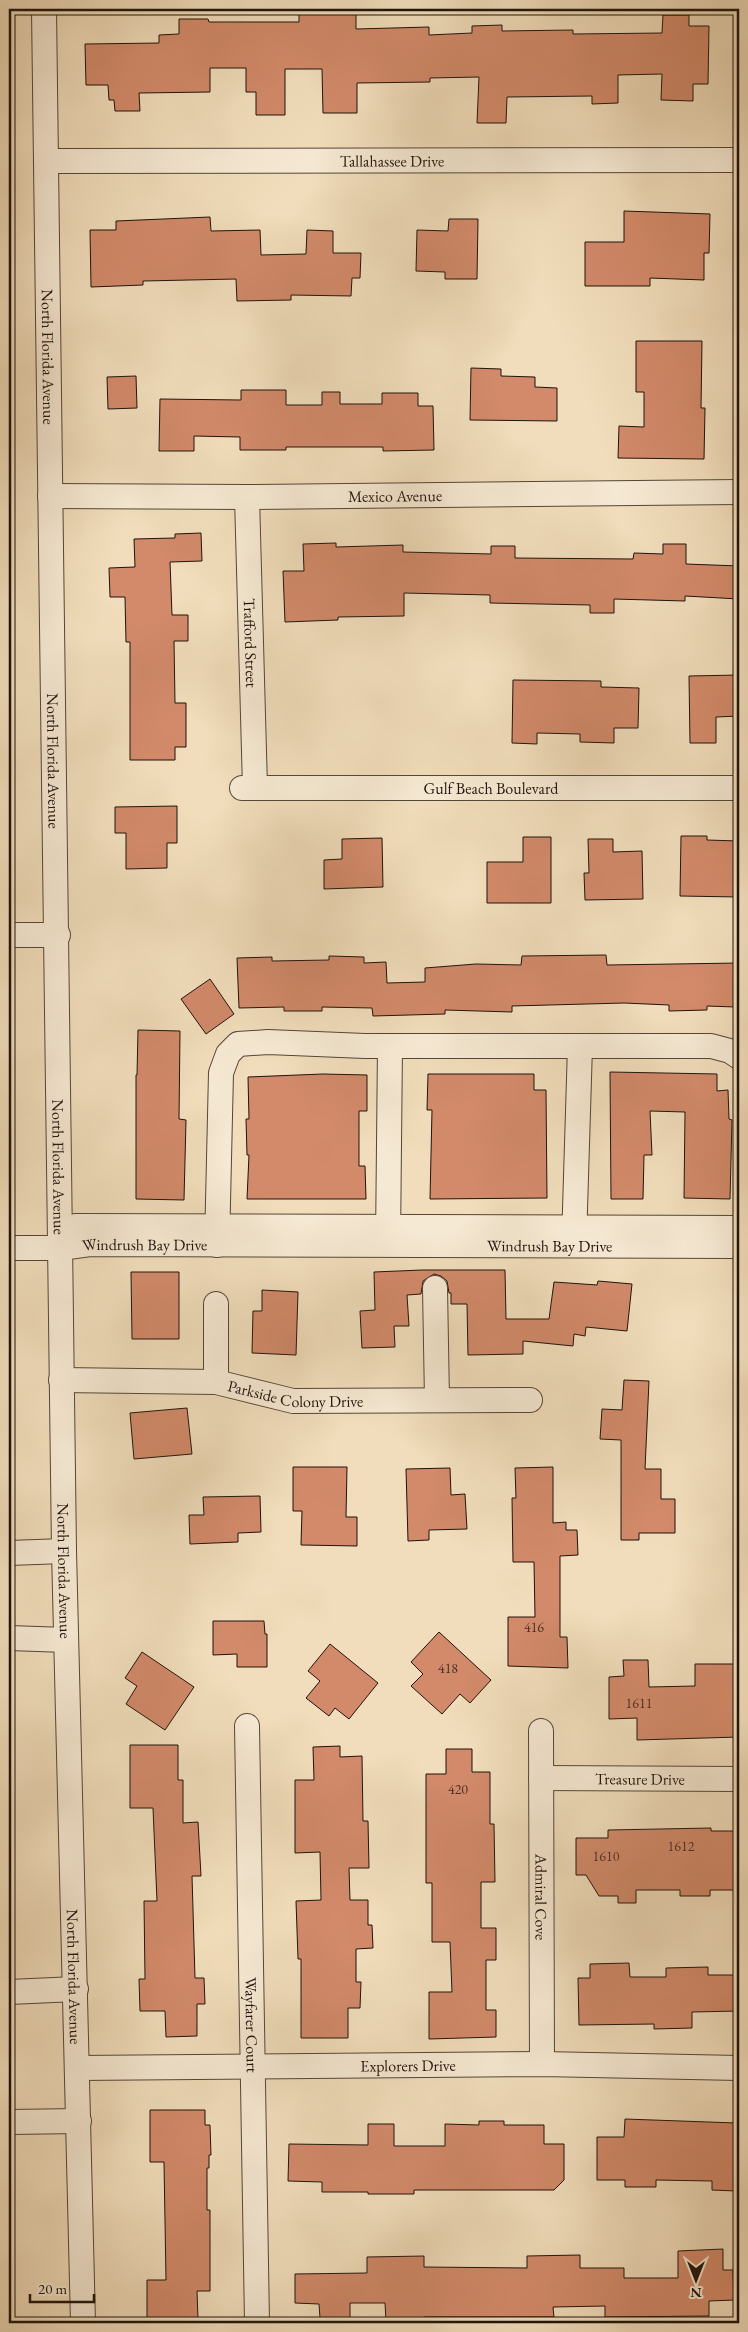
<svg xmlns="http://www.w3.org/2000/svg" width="748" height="2332" font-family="'EB Garamond',serif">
  <rect width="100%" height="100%" fill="#f1ddbb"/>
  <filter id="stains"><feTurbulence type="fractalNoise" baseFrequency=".004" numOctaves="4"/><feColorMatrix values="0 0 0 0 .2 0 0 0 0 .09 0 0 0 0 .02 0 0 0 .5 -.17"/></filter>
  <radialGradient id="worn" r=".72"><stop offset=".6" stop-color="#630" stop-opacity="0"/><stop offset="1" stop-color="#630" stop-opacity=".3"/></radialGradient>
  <path fill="#d28a6a" stroke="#1f130c" d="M299,11H356V29L429,27V35L472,33V26L502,25V31L573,30V34L662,33L663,15H689V26H709L708,84H693V101L661,100L662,74L618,75V103L592,104V96L507,97L506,123H477L479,77L430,78V82L357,83V113H323L322,69H285V115H256V92H246V68H210V92L139,93L140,111H115L114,100H109L108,85H86L85,44L159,43V35L179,34V19H208L209,22H299Z
    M624,211L710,214L709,253H704V280L650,278V286H585V242H624Z
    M210,217L211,231L260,230L261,255L306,254L307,230L333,231V253H361L360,278H352L351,296L291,295V300L237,301L236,279L143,281V285L91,287L90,230H116V221Z
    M449,219H478L477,279H445V272L416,271L417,230L448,231Z
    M636,341H702L701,408H705L704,459L618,458L619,426L644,427V392H636Z
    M471,368L501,369V376L535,377V387L557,388V421L470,420Z
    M136,376L137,408L108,409L107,377Z
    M241,390H286V405H322V392H340V404H382V393H418V406H433L434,450L383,451V447H286V450H240V437L194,436V451H159L160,399L241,400Z
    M201,533L202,561L170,562L172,615H188V641H174L175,703H186V747H175V760H130V642H126L125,597H110L109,568L135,567L134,539L175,538V534Z
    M336,543V547L403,545V552L491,554V546H515V558L633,559L634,553L663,554V544H686V564L739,566V599L685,596V601L614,599V613H590V605L490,603V595L404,593V616L338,617V620L285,622L283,571H304L303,544Z
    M739,675V716L716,717V743H690L689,676Z
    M513,680L601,681V687L639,688L638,728H614V743L580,742V734L537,733V744L512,743Z
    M177,806V843H167V868L126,869V833H115V807Z
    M681,836H707V840L739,841V897L680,896Z
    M523,837H551V903H487V862H523Z
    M382,838L383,887L324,889V860L342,859V839Z
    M588,839H613V852L642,851L643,899L585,900L584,873H589Z
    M606,955L607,965L739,963V994H735V1007L707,1006V1010L669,1011V1005L624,1003L512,1006V1012L445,1010V1014L373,1016L372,1008L322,1007V1011H284V1007L239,1008L237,958L272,957V961L329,960V956L364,957V963L386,962L387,983L425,982V968L476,964L521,965L522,956Z
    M210,979L234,1014L206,1034L181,999Z
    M138,1030L180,1031L179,1119L186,1120L184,1200L136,1199V1075H137Z
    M610,1072L717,1074V1091L728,1090L729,1119L732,1120L730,1199L684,1198L685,1112L650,1111L652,1155H644L643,1199H611Z
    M323,1074L367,1075V1111H359V1166H365L366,1199H247L249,1155H247L246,1119H249L248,1077Z
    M428,1074H534V1090H546L547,1198L430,1199L432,1110H427Z
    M422,1270H505L506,1319H549L554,1282L597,1285L598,1281L632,1284L627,1331L586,1327L585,1336L574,1334L573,1346L523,1341V1354L468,1355L467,1304H451V1293H449L447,1281L441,1276L434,1274L423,1281L421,1294L407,1295L409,1326H394L395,1347L362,1348L360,1311L375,1310L374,1272Z
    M131,1272H179V1339H132Z
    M262,1290L298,1292L296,1355L252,1353L253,1311H262Z
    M624,1380L649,1381L645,1469H661V1499H675V1533H639V1540H621V1440L600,1439L602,1409L622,1410Z
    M187,1408L192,1454L134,1459L130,1413Z
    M293,1467H347L346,1517H357V1546L301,1545L302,1511H293Z
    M553,1467V1523L566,1522V1530H577L578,1555L560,1556V1637H567L568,1668L508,1666V1617H535L534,1562H513L512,1498H516L515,1468Z
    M450,1468L451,1495L465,1494L467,1529L429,1530V1540L408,1541L406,1469Z
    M260,1496L261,1532L238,1533V1542L190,1544L189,1515H204L203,1497Z
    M213,1621H264L265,1634H267V1667H237V1654L213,1655Z
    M439,1632L491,1680L470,1703L460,1694L442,1714L411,1686L423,1674L411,1662Z
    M330,1644L378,1683L349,1719L335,1708L329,1716L306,1698L320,1681L308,1671Z
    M142,1652L194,1687L165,1730L126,1704L137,1686L125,1678Z
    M623,1660H648L649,1687L695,1686V1664H736V1676H739V1737L637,1740V1718L609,1719V1677L624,1676Z
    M130,1745H178V1780H183V1823L198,1822L201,1876H192L195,1978H204L205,2004H197V2036L166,2037L165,2011H140L139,1979H145L144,1901H157L153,1808H130Z
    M340,1746V1757L362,1756L363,1821H368L369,1868H349L350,1900H368V1925H372L373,1948L356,1949V1982H361L360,2008H348V2038H301V1959H298L296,1901L321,1900L320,1852L295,1853V1780H314L313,1747Z
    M446,1749H472V1772H490V1824H494L495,1882H481V1928H496V1960H486V2010H496V2037L429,2039V1992H452L450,1942H432V1883H426V1774H446Z
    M711,1828V1831H739V1890H710V1896H680V1890H636V1903H618V1896H599L586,1875H576V1838H608V1830Z
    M629,1963L630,1977H666V1968L708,1967V1975H739V2011L692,2012V2028L654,2029V2024L579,2025L578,1978H590V1964Z
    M150,2110H205V2125H210L211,2155H209V2168H207V2210H210V2291H197L198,2319H147V2280H166L164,2162H150Z
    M625,2119L736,2123V2191L712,2190V2181L656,2180V2187H625V2180H597V2137H624Z
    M479,2121H504V2125H544V2144H564V2180L554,2190H414V2194H368V2192H322V2182L288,2181L289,2144L368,2145V2124H394V2146H445V2124L479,2125Z
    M723,2249V2270H733L734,2300L709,2301V2316L605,2317V2306L553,2307L554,2317H424V2320L386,2321L385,2303H350V2319L320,2318L319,2304L295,2303V2274L367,2273V2257L424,2256V2267L527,2268V2256L580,2255V2268H624V2278H678V2251Z"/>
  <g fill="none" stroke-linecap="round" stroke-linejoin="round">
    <g stroke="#544638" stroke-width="26">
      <g id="minor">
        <path id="s1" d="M44,9L64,1551L83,2323"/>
        <path id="s2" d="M46,161L739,160"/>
        <path id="s3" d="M50,496L247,497L739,492"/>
        <path id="s4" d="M247,497L255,788"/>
        <path id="s5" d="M242,788H739"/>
        <path d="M9,935H58"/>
        <path d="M388,1242L390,1046"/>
        <path d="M574,1242L580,1046"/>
        <path d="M217,1245L221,1073L228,1054L238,1044L268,1042L365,1046H711L730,1051L739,1057"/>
        <path id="s6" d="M9,1248H61L90,1244L739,1246"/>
        <path d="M61,1248L76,1226L739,1228"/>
        <path d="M435,1288L437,1400"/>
        <path d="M216,1304V1382"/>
        <path id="s7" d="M61,1380L216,1382L293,1401L530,1400"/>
        <path d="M9,1553L64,1551"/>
        <path d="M9,1638L66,1640"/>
        <path id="s8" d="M247,1726L257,2323"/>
        <path id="s9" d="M541,1731L542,2064"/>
        <path id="s10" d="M541,1778L739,1779"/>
        <path d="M9,1992L76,1989"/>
        <path id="s11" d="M78,2068L542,2064L739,2068"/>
        <path d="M9,2122L79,2121"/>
      </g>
    </g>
    <use href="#minor" stroke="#f6e9d3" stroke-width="24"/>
  </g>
  <g text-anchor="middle" stroke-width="4" stroke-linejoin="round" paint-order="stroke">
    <g font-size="14" fill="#4c3124">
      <text x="534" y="1632">416</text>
      <text x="448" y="1673">418</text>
      <text x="639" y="1708">1611</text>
      <text x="458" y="1794">420</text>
      <text x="681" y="1851">1612</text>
      <text x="606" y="1861">1610</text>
    </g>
    <g font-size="16" fill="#1f130c" stroke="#f6e9d3">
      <text dy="6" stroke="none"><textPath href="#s2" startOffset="346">Tallahassee Drive</textPath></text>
      <text dy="6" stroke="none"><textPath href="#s1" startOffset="348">North Florida Avenue</textPath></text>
      <text dy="6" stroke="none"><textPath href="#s3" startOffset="345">Mexico Avenue</textPath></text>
      <text dy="6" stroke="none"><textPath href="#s4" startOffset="146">Trafford Street</textPath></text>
      <text dy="6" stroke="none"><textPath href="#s1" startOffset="752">North Florida Avenue</textPath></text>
      <text dy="6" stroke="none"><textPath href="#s5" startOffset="249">Gulf Beach Boulevard</textPath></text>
      <text dy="6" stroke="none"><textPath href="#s1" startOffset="1158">North Florida Avenue</textPath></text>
      <text dy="6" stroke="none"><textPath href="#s6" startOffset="136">Windrush Bay Drive</textPath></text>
      <text dy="6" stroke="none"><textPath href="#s6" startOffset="541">Windrush Bay Drive</textPath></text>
      <text dy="6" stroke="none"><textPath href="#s7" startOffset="236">Parkside Colony Drive</textPath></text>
      <text dy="6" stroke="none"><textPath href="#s1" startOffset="1562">North Florida Avenue</textPath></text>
      <text dy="6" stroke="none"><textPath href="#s10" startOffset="99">Treasure Drive</textPath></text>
      <text dy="6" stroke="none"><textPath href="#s9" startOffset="166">Admiral Cove</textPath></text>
      <text dy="6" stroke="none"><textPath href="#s1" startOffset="1968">North Florida Avenue</textPath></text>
      <text dy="6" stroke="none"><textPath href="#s8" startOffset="299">Wayfarer Court</textPath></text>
      <text dy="6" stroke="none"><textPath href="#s11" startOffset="330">Explorers Drive</textPath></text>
    </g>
  </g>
  <rect width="748" height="2332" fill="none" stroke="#f1ddbb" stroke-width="30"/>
  <rect x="10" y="10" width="728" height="2312" fill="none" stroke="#1f130c" stroke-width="2.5"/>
  <rect x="15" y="15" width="718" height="2302" fill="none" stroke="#1f130c"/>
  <g transform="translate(696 2280) rotate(180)" stroke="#f6e9d3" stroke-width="4" paint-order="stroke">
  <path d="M0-4L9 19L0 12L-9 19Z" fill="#1f130c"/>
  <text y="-8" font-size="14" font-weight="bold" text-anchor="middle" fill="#1f130c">N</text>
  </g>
  <path d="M30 2294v8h64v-8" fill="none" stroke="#1f130c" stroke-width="2.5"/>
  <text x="38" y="2294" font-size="15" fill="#1f130c" stroke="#f6e9d3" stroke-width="4" paint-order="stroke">20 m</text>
  <rect width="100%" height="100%" filter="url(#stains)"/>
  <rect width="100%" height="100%" fill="url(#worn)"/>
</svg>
